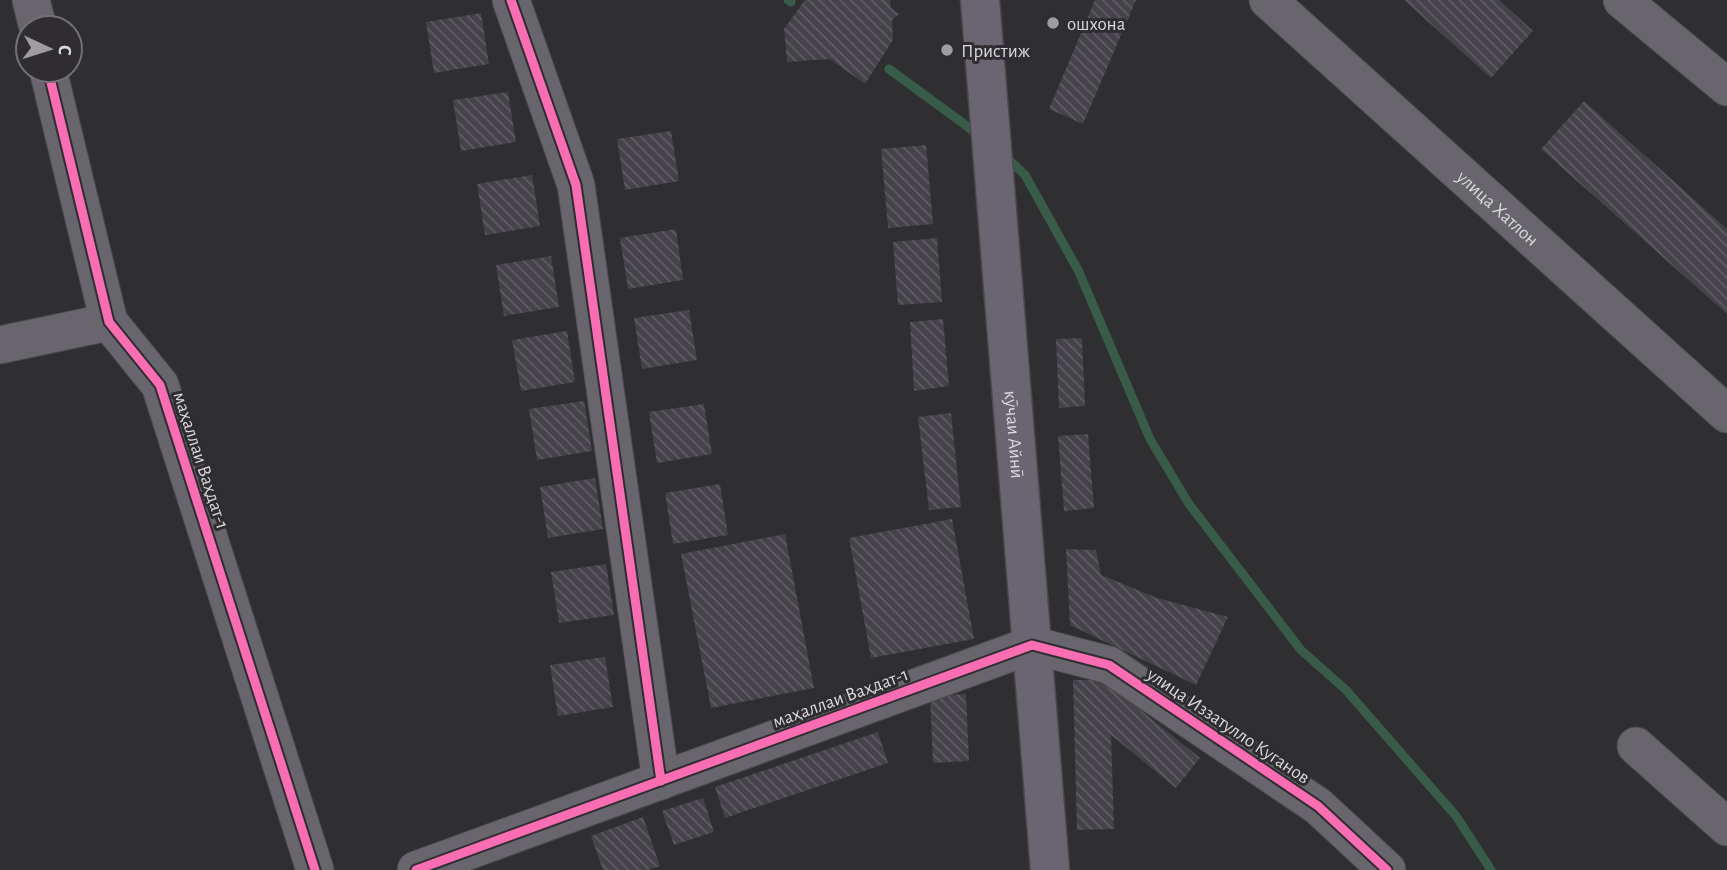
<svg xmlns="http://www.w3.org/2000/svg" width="1727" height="870" font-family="'Alegreya Sans',sans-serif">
  <defs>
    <pattern id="building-back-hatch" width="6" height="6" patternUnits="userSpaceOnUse" patternTransform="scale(1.75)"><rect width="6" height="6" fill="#454249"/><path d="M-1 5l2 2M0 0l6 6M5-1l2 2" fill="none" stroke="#5f5d63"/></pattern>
  </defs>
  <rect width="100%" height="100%" fill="#2f2e30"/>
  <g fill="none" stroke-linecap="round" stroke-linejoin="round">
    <path stroke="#385c49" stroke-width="9" d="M788,0L791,2
      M889,69L979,135
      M1006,157L1025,175L1079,272L1150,439L1189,504L1301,650L1346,690L1456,816L1491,870"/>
  </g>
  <path fill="url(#building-back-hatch)" d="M805,0H890L891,8L899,14L892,20L893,40L865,84L830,59L787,62L784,29Z
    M1095,0H1136L1083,124L1049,109Z
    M1404,0H1499L1533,31L1491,78Z
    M481,13L489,64L434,73L426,22Z
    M508,92L516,142L461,151L453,100Z
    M1584,101L1727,229V314L1541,149Z
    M671,131L679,181L625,190L617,139Z
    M926,145L933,224L888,228L881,149Z
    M532,175L540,226L485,235L477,184Z
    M676,229L683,280L628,289L620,238Z
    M937,238L942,302L898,305L893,242Z
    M551,256L559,307L504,316L496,265Z
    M689,310L697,360L642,369L634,318Z
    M943,319L949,386L914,391L910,322Z
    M567,331L575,382L521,391L512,340Z
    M1082,338L1085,406L1059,408L1056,339Z
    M584,401L592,451L537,460L529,409Z
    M704,404L712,454L657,463L649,412Z
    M951,413L961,507L929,510L918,417Z
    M1088,434L1094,508L1064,511L1058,436Z
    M595,478L603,529L548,538L540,487Z
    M720,484L728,535L673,544L665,493Z
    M952,519L974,639L871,658L849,538Z
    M785,534L814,688L711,708L681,554Z
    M1066,549L1096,550L1101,575L1157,598L1228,617L1196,685L1070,625Z
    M606,564L614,615L559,623L551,572Z
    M605,657L613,707L558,716L550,665Z
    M1073,680H1103L1200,758L1176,788L1111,735L1114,829L1077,830Z
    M966,694L969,761L933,763L930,696Z
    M878,732L888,763L725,818L715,787Z
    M703,798L714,832L674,845L662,811Z
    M643,817L660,866L648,870H603L591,836Z"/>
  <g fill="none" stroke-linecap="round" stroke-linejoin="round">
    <g stroke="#4a494b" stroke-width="39">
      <g id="minor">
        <path d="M31,0L38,28"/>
        <path d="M511,0L576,185L661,781"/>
        <path id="s1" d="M1268,0L1727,414"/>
        <path d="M1622,0L1727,87"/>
        <path d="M48,70L109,322L160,385L315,870"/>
        <path d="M0,345L109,322"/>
        <path d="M1636,746L1727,827"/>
        <path d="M416,870L1032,645L1109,665L1318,806L1387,870"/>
      </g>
    </g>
    <g stroke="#4a494b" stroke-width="41">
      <g id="major">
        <path id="s2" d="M980,0L1050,870"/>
      </g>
    </g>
    <use href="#minor" stroke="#69656d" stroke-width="37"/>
    <use href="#major" stroke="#6a6570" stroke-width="38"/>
    <g stroke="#2f2d31" stroke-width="13">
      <path id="cycleway" d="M511,0L576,185L661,781
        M48,70L109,322L160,385L315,870
        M416,870L1032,645L1109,665L1318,806L1387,870"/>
    </g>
    <use href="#cycleway" stroke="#f96db3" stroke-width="9"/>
  </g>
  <g fill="#9e9c9f" stroke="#2f2d31" stroke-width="2.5">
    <circle cx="1053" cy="23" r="7"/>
    <circle cx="947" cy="50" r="7"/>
  </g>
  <g text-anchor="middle" stroke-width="6" stroke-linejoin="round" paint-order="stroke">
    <g font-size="19" fill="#d9d8db" stroke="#2f2d31" text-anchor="start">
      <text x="1067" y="30">ошхона</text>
      <text x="961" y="57">Пристиж</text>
    </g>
    <g font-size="19" fill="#d9d8db" stroke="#2f2d31">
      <text dy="7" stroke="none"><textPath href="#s1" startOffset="310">улица Хатлон</textPath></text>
      <text dy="7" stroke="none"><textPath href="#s2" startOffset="436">кӯчаи Айнӣ</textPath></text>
      <text transform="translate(202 460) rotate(72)" y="7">маҳаллаи Ваҳдат-1</text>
      <text transform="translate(840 697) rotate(-20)" y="7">маҳаллаи Ваҳдат-1</text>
      <text transform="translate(1229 725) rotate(34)" y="7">улица Иззатулло Куганов</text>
    </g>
  </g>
  <g transform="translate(49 49) rotate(94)"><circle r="33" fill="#2f2d31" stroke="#737175" stroke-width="2"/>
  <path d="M0-5L12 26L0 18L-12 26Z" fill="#9e9c9f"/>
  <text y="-10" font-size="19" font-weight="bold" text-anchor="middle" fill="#d9d8db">С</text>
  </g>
</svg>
